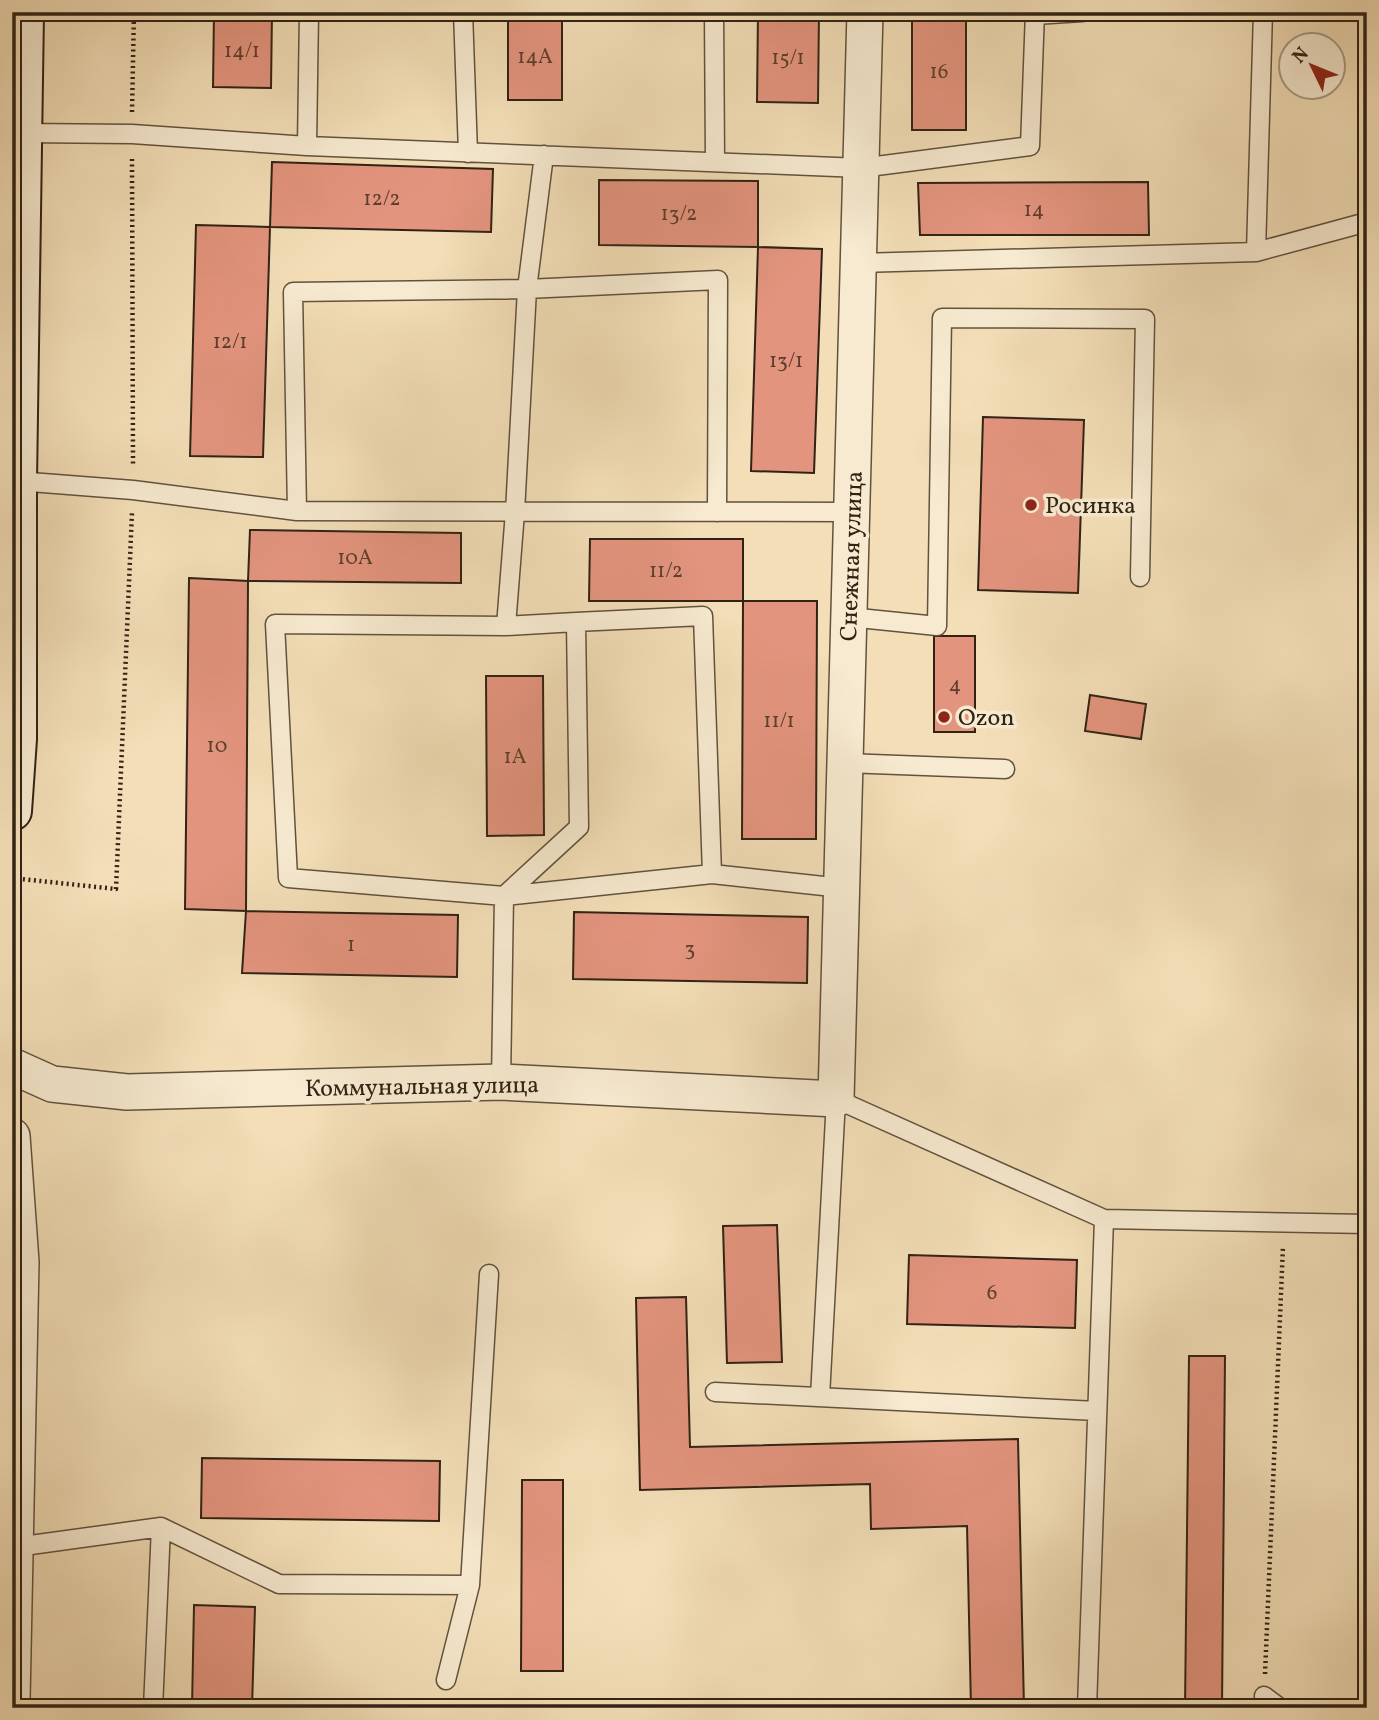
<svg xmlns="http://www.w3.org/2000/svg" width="1379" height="1720" font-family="Vollkorn,serif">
  <rect width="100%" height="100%" fill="#f3deb7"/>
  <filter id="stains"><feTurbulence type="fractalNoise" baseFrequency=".00286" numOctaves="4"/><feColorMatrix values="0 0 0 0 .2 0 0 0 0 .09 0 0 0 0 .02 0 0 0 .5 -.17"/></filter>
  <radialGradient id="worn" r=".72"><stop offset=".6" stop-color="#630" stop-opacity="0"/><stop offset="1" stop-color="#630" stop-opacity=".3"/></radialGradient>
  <path fill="#e3947e" stroke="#312314" stroke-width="2" d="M214,12H272L271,88L213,87Z
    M508,12H562V100H508Z
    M758,12H819L818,103L757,102Z
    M912,12H966V130H912Z
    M272,162L493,169L491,232L270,227Z
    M599,180L758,181V247L599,245Z
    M1148,182L1149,235H920L918,183Z
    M196,225L270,227L263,457L190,456Z
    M758,247L822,249L814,473L751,471Z
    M983,417L1084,420L1078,593L978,590Z
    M250,530L461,533V583L248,581Z
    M590,539H743V601H589Z
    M189,578L248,581L246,911L185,909Z
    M743,601H817L816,839H742Z
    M934,636H975V732H934Z
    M486,676H543L544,835L487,836Z
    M1090,695L1146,704L1141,739L1085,731Z
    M246,911L458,915L457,977L242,973Z
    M574,912L808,917L807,983L573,979Z
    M777,1225L782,1362L727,1363L723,1226Z
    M909,1255L1077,1260L1075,1328L907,1324Z
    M686,1297L690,1447L1018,1439L1024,1708H971L967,1526L871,1529L870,1484L640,1490L636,1298Z
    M1189,1356H1225L1222,1708H1185Z
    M202,1458L440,1461L439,1521L201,1518Z
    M522,1480H563V1671H521Z
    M194,1605L255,1607L252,1708H192Z"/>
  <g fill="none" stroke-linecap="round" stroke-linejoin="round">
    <g stroke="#62523d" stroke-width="21">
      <path id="lane" d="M463,12L468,153
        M714,12L715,162
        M1035,15L1082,12
        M23,133L132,134L307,146L861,168L1030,146L1035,12
        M307,146L309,12
        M1256,252L1367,222
        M859,263L1256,252L1263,12
        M17,481L133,490L297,511L852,512
        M297,511L293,292L527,289L718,280L717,512
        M849,617L937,626L942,318L1145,319L1140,577
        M576,622L703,616L712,874
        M506,626L275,624L288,878L504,896L712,874L842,888
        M845,763L1005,769
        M501,1082L504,896L579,827L576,622L506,626L515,512L527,289L544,155
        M1104,1219L1367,1224
        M715,1392L1097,1411
        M820,1397L836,1099L1104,1219L1087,1708
        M16,1547L161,1527L279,1584L470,1585
        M446,1680L470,1585L489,1274
        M1264,1696L1280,1708
        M153,1708L161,1527"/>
    </g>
    <g stroke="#62523d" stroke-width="38">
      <path id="street" d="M12,1066L52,1084L127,1092L501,1082L836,1099L865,12
        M12,1136L21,1262L12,1700"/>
    </g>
    <g stroke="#312314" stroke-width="42">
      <path id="secondary" d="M12,811L17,739V481L24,12"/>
    </g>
    <path stroke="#312314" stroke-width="4.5" stroke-dasharray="2 3.5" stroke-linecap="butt" d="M132,112L134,12
      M132,159L133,465
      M12,878L116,889L132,512
      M1265,1674L1283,1246"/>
    <use href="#lane" stroke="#f7ead0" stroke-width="18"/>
    <use href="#street" stroke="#f7ead0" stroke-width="35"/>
    <use href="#secondary" stroke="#f7ead0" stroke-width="38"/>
  </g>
  <g fill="#8f2418" stroke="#f7ead0" stroke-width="2.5">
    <circle cx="1031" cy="505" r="7"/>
    <circle cx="944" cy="717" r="7"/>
  </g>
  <g text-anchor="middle" stroke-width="7" stroke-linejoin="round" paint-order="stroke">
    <g font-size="21" fill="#5e3f2e">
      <text x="242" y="57">14/1</text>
      <text x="535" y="63">14А</text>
      <text x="788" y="64">15/1</text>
      <text x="939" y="78">16</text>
      <text x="382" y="205">12/2</text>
      <text x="1034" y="216">14</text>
      <text x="679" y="220">13/2</text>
      <text x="230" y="348">12/1</text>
      <text x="786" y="367">13/1</text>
      <text x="355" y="564">10А</text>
      <text x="666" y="577">11/2</text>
      <text x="955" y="691">4</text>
      <text x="779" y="727">11/1</text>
      <text x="217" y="752">10</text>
      <text x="515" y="763">1А</text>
      <text x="351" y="951">1</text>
      <text x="690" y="955">3</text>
      <text x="992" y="1299">6</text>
    </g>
    <g font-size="24" fill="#312314" stroke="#f7ead0" text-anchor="start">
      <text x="1045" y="513">Росинка</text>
      <text x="958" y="725">Ozon</text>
    </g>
    <g font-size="24" fill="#312314" stroke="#f7ead0">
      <text transform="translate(851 556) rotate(-88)" y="8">Снежная улица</text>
      <text transform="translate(422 1086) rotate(-1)" y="8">Коммунальная улица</text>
    </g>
  </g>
  <rect width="1379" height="1720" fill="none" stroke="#f3deb7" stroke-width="42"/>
  <rect x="14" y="14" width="1351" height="1692" fill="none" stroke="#312314" stroke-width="3.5"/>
  <rect x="21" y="21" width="1337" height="1678" fill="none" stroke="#312314" stroke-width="2"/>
  <g transform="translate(1312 66) rotate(313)"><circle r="33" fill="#f7ead0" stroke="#a89a85" stroke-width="2"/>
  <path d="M0-5L12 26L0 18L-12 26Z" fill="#8f2418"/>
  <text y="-10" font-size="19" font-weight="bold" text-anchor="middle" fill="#312314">N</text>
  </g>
  <rect width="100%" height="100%" filter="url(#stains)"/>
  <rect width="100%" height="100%" fill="url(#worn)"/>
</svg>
